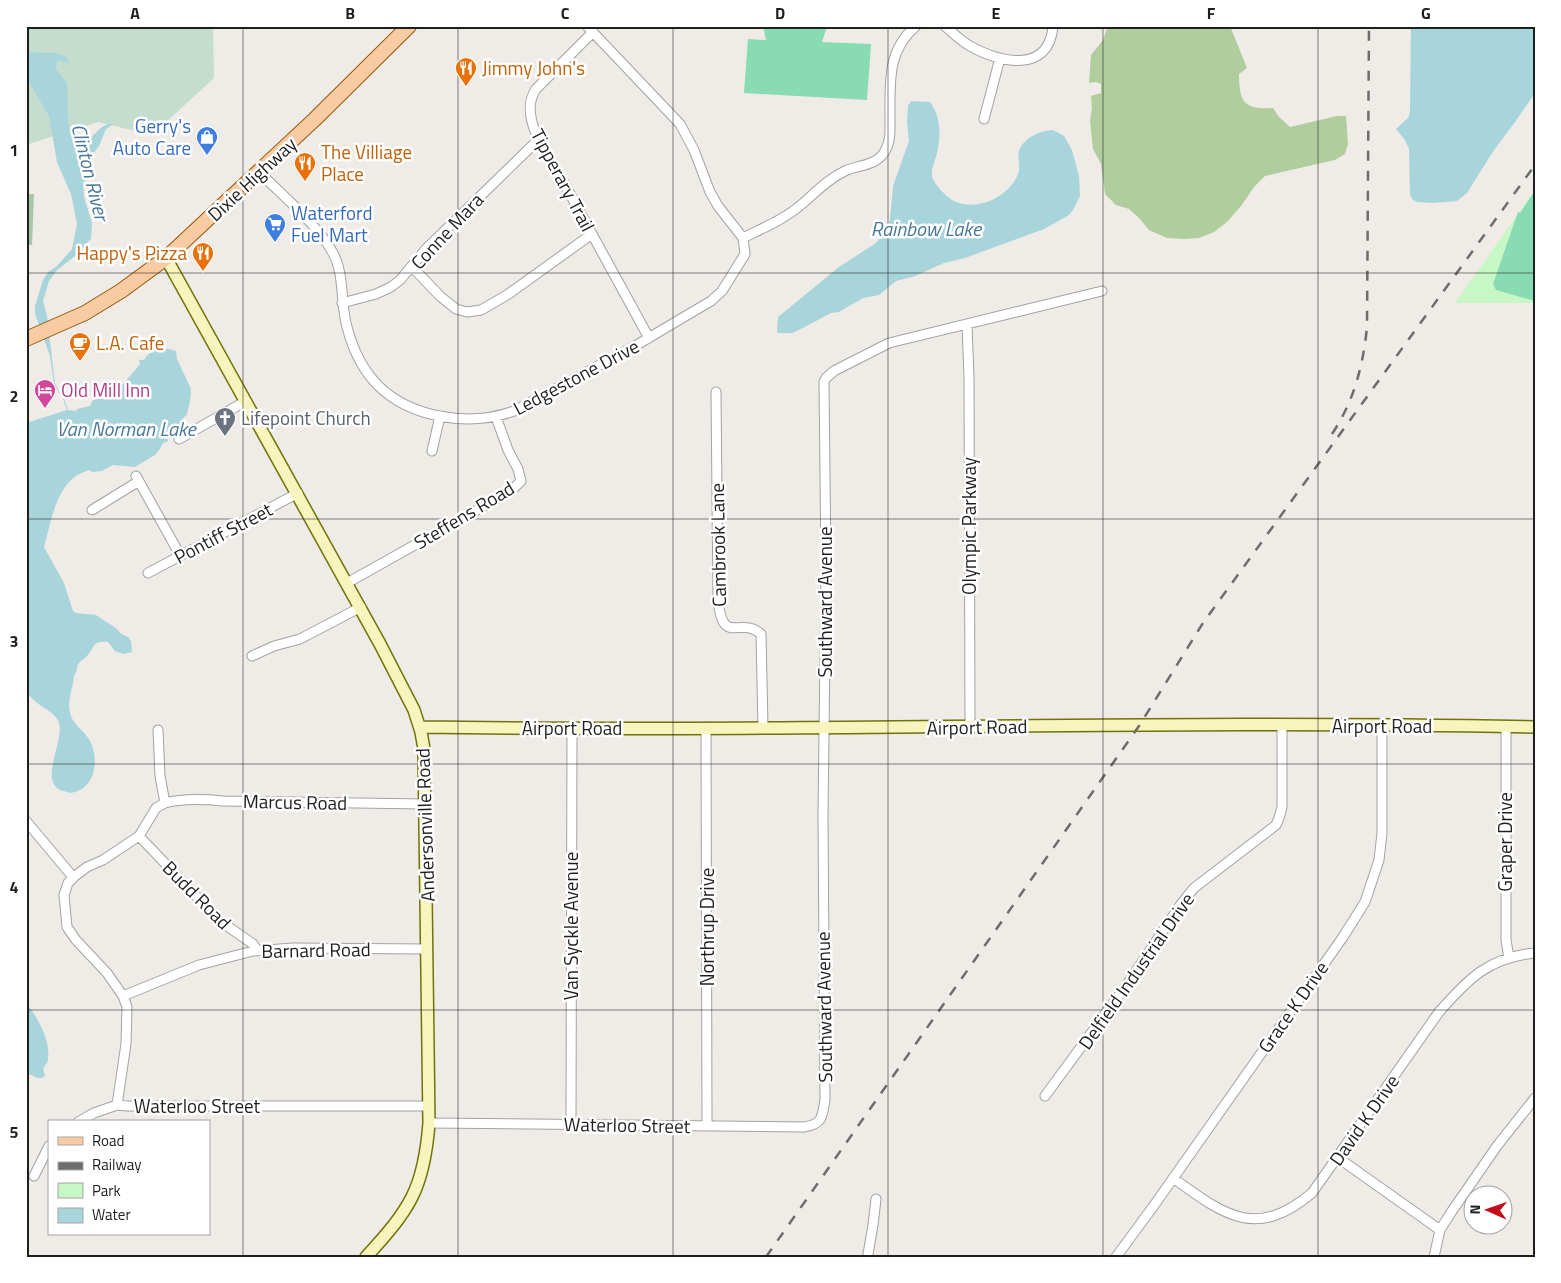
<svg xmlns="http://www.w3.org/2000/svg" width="1561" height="1283" font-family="'Titillium Web',sans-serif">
  <rect width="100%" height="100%" fill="#efebe6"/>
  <path fill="#afcd9d" d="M1108,26H1230L1247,68L1239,74C1239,102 1244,110 1273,108L1279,117L1290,127L1337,116H1346L1348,144L1345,154L1335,160L1265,176L1254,187L1241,206L1227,222L1214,232L1199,238L1186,239L1167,238L1149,230L1139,218L1129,209L1116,205L1105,194L1101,164L1093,149L1090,121L1092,108L1091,96L1101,93V84L1096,82L1089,83L1091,55L1103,40Z"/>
  <path fill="#c4ddcf" d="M26,26H213L214,78L152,135L98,122L26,145Z"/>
  <path fill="#a8c7aa" d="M26,194H34L32,245H26Z"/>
  <path fill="#c6f7c5" d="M1535,190V303H1455Z"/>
  <path fill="#88dbb3" d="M763,26H827L822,42L871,44L867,100L744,93L748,39L766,40Z
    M1534,192H1535V301L1496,290L1493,284L1518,212L1520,213Z"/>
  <path fill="#a8d4db" d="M1411,26H1535V93L1515,122L1494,150L1467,193L1457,201L1433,203L1417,202L1413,200L1410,195L1409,149L1405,140L1396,129L1408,118L1410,113Z
    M26,51C40,56 65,47 69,63L58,60L55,68L67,83L68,122L71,133L85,141C95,137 100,124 111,124L112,125L106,129L99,146L92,155L91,172L83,183L84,197L92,223L91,239L75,256L57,270L49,281L43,301L47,316L55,384L64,399L68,410L77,411V409L90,406L93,400L116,393L140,364L139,360H144C151,348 163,346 176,351L177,359L191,389L190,401L187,414L167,437L168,441L163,443L160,449L155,455L135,467L113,465L102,471L92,472L90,470C57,477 52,519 44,547L64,583L73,611L76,613L96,615L117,629L121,634L128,637L131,641L132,652L124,654L115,651L108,642C91,641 96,646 87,656C84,660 80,660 78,665C76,670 77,672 74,676C73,688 67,701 70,713C72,724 85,731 90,741C100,761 95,790 70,793C66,791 59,791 56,787C43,774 64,739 59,723C56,713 43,708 36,702C32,699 29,695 26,690V423L67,410L63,399L54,384L50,356L35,314V306L43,280L48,272L57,266L72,249L77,224L71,194L57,162L49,116L26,77Z
    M911,101L930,102C941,116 941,137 937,153C935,161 931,168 932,176C934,185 947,197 954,201C977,212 1009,197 1018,174C1021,167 1017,158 1019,151C1024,137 1040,131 1053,130L1064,136L1072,150L1079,176L1080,196L1073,210L1069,215L1044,229L965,258L944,263L915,276L896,281L879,295L863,298L839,312L831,313L799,330L792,333H777L778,317L839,267L876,243L885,232L890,220L893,186L909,141L907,122L908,106Z
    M26,1003C37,1016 51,1041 48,1059C48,1063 45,1065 43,1069L45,1075L44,1077C36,1080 34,1075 26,1073Z"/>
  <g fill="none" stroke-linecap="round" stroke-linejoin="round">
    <g stroke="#a3a3a3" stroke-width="11">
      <path id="street" d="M945,26C953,33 961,41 970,46C999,62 1049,75 1053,26
        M593,32L536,89C529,100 529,110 532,122C538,144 553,163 564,183C592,235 621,286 649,338
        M984,119L1000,58
        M259,172C282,195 318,225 333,253C345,275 340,303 347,327C360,377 389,406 439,416C465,421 489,420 514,411L635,346L711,301L722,291L745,254L743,238L718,206L710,192L694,150L680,124L587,26
        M743,238C763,228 785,219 802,204C816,192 828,179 845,171C858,165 877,166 885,151C891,141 890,129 890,118C890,83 887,50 916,26
        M412,267L441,297L456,309L467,312L481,310L507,295L592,234
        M342,303L376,294L391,287L400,280L426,249L539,139
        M967,325L969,377L970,727
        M716,392L718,600C723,648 740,615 761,634L763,728
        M179,439L246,401
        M432,451L440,416
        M136,476L180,555
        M92,510L139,481
        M148,573L298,493
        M347,583L511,491L521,481L518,469L508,450L496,417
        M252,656L274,646L300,639L361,607
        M1506,727V940L1509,958
        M706,728L707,1126
        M165,803C184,798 203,799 223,801L425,804
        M26,821L73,877
        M139,836L220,921L253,944L257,950
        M123,996L199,965L253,951L293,948L427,949
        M1045,1096L1128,983L1181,904L1194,888L1276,825L1279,818L1282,807V726
        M117,1105L127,1106H428
        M78,1122L94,1113L117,1105L126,1044L127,1007L123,996L107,973L76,940L67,927L64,895L68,883L75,876L87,867L103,860L139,836L156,808L165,803L160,776L158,730
        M429,1123L804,1127C823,1124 822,1117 825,1100L823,816L826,567L824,382L826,378L834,371L889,343L1102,291
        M571,1124L572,728
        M1337,1157L1440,1230
        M34,1176L49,1146
        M1173,1178C1224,1215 1256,1240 1312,1193L1439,1012C1468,979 1489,957 1535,953
        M868,1254L873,1225L876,1199
        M1116,1257L1155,1204L1343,937L1365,902L1379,860L1382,833V726
        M1434,1257L1440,1230L1452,1211L1497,1146L1535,1098"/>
    </g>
    <g stroke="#71730a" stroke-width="14">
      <path id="secondary" d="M166,258L380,644L414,710L421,732L424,749L429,1123C424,1189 410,1209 366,1257
        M420,727C791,733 1163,719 1535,727"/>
    </g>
    <g stroke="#945807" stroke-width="16">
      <path id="primary" d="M26,339L85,313L121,291L166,258L315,119L409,26"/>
    </g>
    <use href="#street" stroke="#fff" stroke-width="9"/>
    <use href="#secondary" stroke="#f7f4bd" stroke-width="11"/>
    <use href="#primary" stroke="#f8cba3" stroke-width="14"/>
    <path stroke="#6d6d6d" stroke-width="2.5" stroke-dasharray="10 10" stroke-linecap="butt" d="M1332,434C1354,401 1363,366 1367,327L1369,26
      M766,1257L1139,726L1203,623L1535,165"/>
  </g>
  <path fill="none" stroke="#1f1f1f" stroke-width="1" stroke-opacity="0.55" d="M243,26V1257M458,26V1257M673,26V1257M888,26V1257M1103,26V1257M1318,26V1257M26,273H1535M26,519H1535M26,764H1535M26,1010H1535"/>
  <defs>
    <g id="restaurant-pin" transform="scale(1.125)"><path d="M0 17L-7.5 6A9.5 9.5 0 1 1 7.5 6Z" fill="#e8710a" stroke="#fff"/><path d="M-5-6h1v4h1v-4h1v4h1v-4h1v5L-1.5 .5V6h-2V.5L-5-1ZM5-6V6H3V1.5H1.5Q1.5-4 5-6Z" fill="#fff"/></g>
    <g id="shop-pin" transform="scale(1.125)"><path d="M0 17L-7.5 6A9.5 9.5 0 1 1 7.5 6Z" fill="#3f7fe0" stroke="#fff"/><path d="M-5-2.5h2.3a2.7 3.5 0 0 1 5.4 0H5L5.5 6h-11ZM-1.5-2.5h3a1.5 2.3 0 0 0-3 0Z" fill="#fff"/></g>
    <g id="supermarket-pin" transform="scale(1.125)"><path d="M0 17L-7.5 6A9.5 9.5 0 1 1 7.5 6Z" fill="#3f7fe0" stroke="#fff"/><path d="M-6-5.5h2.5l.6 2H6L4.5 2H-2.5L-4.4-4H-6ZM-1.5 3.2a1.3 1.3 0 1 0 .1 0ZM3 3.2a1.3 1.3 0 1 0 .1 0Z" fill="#fff"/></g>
    <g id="cafe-pin" transform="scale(1.125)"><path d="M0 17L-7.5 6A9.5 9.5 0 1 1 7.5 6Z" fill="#e8710a" stroke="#fff"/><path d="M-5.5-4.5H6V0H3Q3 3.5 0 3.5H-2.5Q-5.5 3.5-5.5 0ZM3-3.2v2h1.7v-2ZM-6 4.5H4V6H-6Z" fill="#fff"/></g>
    <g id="hotel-pin" transform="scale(1.125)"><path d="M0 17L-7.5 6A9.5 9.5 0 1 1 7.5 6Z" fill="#d1479c" stroke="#fff"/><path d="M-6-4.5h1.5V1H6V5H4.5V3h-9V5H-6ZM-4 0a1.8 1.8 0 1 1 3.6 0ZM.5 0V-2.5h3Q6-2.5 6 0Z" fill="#fff"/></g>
    <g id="church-pin" transform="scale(1.125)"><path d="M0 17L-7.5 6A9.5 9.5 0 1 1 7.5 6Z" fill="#6b7280" stroke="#fff"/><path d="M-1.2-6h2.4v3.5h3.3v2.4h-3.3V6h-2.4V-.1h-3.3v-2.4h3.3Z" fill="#fff"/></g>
  </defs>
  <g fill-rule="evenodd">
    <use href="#restaurant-pin" x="466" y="68"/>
    <use href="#shop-pin" x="207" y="137"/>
    <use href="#restaurant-pin" x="305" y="163"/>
    <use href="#supermarket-pin" x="275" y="224"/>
    <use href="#restaurant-pin" x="203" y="253"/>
    <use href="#cafe-pin" x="80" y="343"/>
    <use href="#hotel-pin" x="45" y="390"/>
    <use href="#church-pin" x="225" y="418"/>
  </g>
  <g text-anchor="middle" stroke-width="5" stroke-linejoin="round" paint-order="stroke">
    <g font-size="19" fill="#c56008" stroke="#fff" text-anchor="start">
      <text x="482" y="75">Jimmy John's</text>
      <text x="321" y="159">The Villiage<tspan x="321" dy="22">Place</tspan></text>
      <text x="187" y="260" text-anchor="end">Happy's Pizza</text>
      <text x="96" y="350">L.A. Cafe</text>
    </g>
    <g font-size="19" fill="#366cbe" stroke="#fff" text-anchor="end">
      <text x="191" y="133">Gerry's<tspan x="191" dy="22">Auto Care</tspan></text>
      <text x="291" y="220" text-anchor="start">Waterford<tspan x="291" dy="22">Fuel Mart</tspan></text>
    </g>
    <g font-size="19" fill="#1f1f1f" stroke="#fff">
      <text transform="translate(252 179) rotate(-43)" y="7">Dixie Highway</text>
      <text transform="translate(563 180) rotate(62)" y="7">Tipperary Trail</text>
      <text transform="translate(447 231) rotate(-47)" y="7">Conne Mara</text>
      <text transform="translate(576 377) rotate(-28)" y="7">Ledgestone Drive</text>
      <text transform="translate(464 515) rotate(-31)" y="7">Steffens Road</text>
      <text transform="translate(969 526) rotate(-90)" y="7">Olympic Parkway</text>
      <text transform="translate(223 533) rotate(-28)" y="7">Pontiff Street</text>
      <text transform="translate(718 545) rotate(-91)" y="7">Cambrook Lane</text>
      <text transform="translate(825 602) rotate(-90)" y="7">Southward Avenue</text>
      <text x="1382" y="733">Airport Road</text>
      <text transform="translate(977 727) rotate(-1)" y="7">Airport Road</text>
      <text x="572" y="735">Airport Road</text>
      <text transform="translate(295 802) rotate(1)" y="7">Marcus Road</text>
      <text transform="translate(425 825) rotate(-92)" y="7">Andersonville Road</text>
      <text transform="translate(1505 842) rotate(-90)" y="7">Graper Drive</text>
      <text transform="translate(197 895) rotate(45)" y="7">Budd Road</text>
      <text transform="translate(571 926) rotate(-90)" y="7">Van Syckle Avenue</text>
      <text transform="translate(707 927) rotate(-90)" y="7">Northrup Drive</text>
      <text transform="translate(316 950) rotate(-1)" y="7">Barnard Road</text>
      <text transform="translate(1136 971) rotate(-55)" y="7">Delfield Industrial Drive</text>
      <text transform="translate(824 1007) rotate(-91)" y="7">Southward Avenue</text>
      <text transform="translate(1293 1007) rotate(-55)" y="7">Grace K Drive</text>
      <text x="197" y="1113">Waterloo Street</text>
      <text transform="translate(1364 1120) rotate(-55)" y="7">David K Drive</text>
      <text transform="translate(627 1125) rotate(1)" y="7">Waterloo Street</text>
    </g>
    <g font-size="19" fill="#b23c85" stroke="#fff" text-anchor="start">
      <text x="61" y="397">Old Mill Inn</text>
    </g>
    <g font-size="19" fill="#5b616d" stroke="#fff" text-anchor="start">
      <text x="241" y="425">Lifepoint Church</text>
    </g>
    <g font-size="20" font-style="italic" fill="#497a9c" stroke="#fff">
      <text transform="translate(90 172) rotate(76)" y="7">Clinton River</text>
      <text x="926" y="236">Rainbow Lake</text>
      <text x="126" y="436">Van Norman Lake</text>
    </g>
  </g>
  <rect width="1561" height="1283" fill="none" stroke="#ffffff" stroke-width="55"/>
  <rect x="48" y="1120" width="162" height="115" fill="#ffffff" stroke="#a5a5a5"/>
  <rect x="58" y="1137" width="25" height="8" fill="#f8cba3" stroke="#a5a5a5"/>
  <text x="92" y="1146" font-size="15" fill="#1f1f1f">Road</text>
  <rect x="58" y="1162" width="25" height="8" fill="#6d6d6d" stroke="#a5a5a5"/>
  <text x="92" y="1170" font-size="15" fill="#1f1f1f">Railway</text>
  <rect x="58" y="1183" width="25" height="15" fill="#c6f7c5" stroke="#a5a5a5"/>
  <text x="92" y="1196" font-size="15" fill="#1f1f1f">Park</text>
  <rect x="58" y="1208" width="25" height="15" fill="#a8d4db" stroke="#a5a5a5"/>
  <text x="92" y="1220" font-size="15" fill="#1f1f1f">Water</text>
  <g transform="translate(1488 1210) rotate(272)"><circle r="24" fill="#ffffff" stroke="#a5a5a5"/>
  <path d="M0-4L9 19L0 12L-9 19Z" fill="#c6091b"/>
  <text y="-8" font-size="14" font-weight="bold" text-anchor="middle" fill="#1f1f1f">N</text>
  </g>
  <rect x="28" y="28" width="1506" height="1228" fill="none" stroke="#1f1f1f" stroke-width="2"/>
  <g font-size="16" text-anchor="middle" font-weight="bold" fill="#1f1f1f">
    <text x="135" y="19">A</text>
    <text x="350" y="19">B</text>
    <text x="565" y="19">C</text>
    <text x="780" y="19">D</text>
    <text x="996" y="19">E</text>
    <text x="1211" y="19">F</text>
    <text x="1426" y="19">G</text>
    <text x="14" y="156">1</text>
    <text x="14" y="402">2</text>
    <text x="14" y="647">3</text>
    <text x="14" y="893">4</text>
    <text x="14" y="1138">5</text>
  </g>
</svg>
